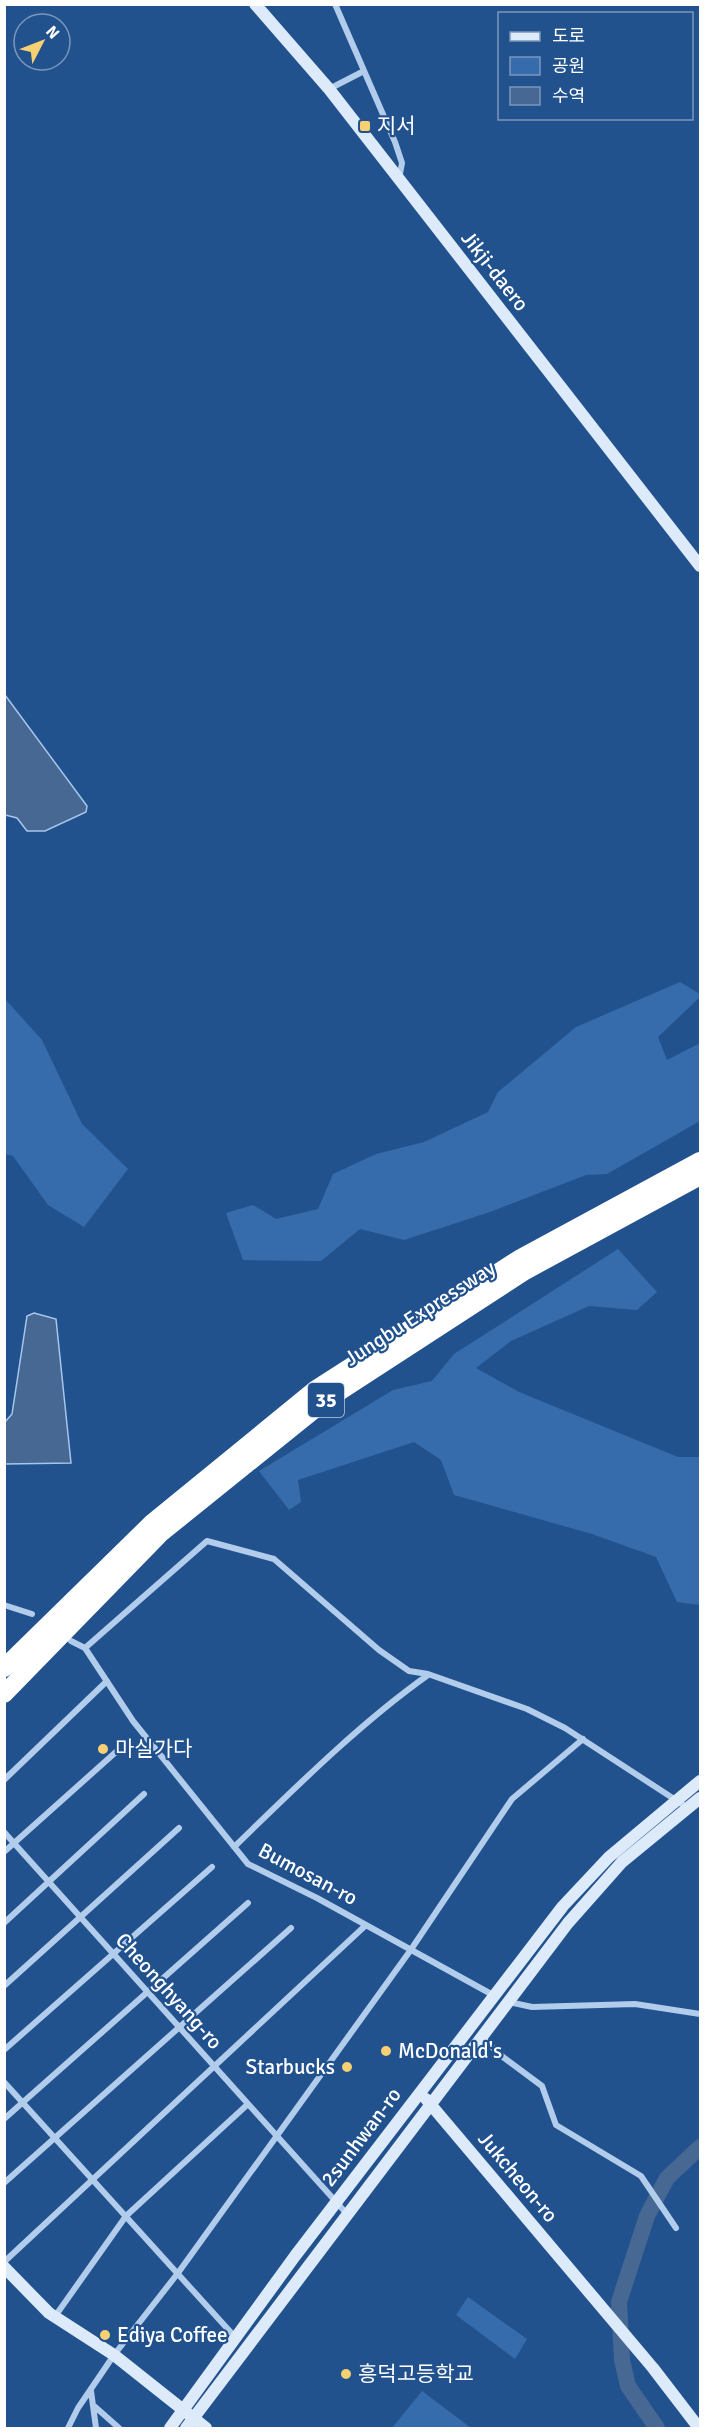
<svg xmlns="http://www.w3.org/2000/svg" width="705" height="2433" font-family="Signika,'Noto Sans KR',sans-serif">
  <rect width="100%" height="100%" fill="#22528e"/>
  <path fill="#366cab" d="M680,982L700,994V997L658,1037L667,1060L700,1043V1121L607,1174L586,1175L490,1212L404,1240L360,1229L321,1261L243,1260L226,1213L253,1205L276,1219L318,1209L333,1174L376,1154L424,1142L488,1112L498,1092L576,1027Z
    M5,999L42,1040L82,1124L128,1169L84,1227L48,1205L13,1156L5,1154Z
    M618,1249L657,1292L637,1310L589,1306L511,1341L476,1368L519,1392L678,1457H700V1605L677,1602L656,1557L592,1534L454,1495L441,1460L414,1442L298,1480L301,1502L289,1510L259,1471L393,1390L432,1381L454,1354Z
    M468,2297L527,2339L515,2359L456,2315Z
    M422,2391L471,2428H392Z"/>
  <path fill="#466893" stroke="#a6c7ed" stroke-width="1.5" d="M5,695L87,806L86,812L45,831H27L17,818L5,815Z
    M34,1313L56,1319L71,1463L5,1464V1422L12,1414L27,1316Z"/>
  <g fill="none" stroke-linecap="round" stroke-linejoin="round">
    <path stroke="#466893" stroke-width="16" d="M657,2428L628,2386L622,2360L619,2302L647,2216L667,2178L700,2147"/>
    <path stroke="#b2ccec" stroke-width="6" d="M335,4L395,142L402,163L399,179
      M329,89L364,71
      M4,1605L32,1614
      M71,1641L85,1648L133,1721L248,1864L317,1898L493,1995
      M85,1648L207,1541L274,1559L379,1650L409,1671L428,1674L527,1709L565,1728L688,1808
      M4,1780L107,1681
      M4,1832L347,2214
      M234,1847C295,1788 359,1724 428,1675
      M4,1852L117,1751
      M4,1923L144,1794
      M4,1986L179,1828
      M509,2002L532,2007L635,2004L700,2014
      M482,2038L503,2057L542,2086L556,2125L641,2176L676,2228
      M4,2050L212,1867
      M4,2082L235,2337
      M4,2119L248,1903
      M4,2183L291,1928
      M4,2262L366,1925
      M56,2315L126,2216L248,2104
      M91,2391L96,2428
      M93,2405L119,2428
      M68,2428L78,2408L114,2355L178,2273L410,1951L512,1799L583,1739"/>
    <path stroke="#ddeaf9" stroke-width="12" d="M255,4L329,89L700,566
      M426,2099L653,2368L699,2428
      M4,2267L49,2313L114,2355L206,2428
      M170,2428L295,2256L563,1906L609,1857L700,1781
      M186,2428L568,1923L622,1862L700,1798"/>
    <path stroke="#fff" stroke-width="18" d="M4,1668L152,1523L316,1389L519,1259L700,1161
      M4,1694L161,1533L325,1401L525,1271L700,1176"/>
  </g>
  <g fill="#f7d074" stroke="#22528e" stroke-width="2">
    <rect x="359" y="120" width="12" height="12" rx="3"/>
    <circle cx="103" cy="1749" r="6"/>
    <circle cx="386" cy="2051" r="6"/>
    <circle cx="347" cy="2067" r="6"/>
    <circle cx="105" cy="2335" r="6"/>
    <circle cx="346" cy="2374" r="6"/>
  </g>
  <g text-anchor="middle" stroke-width="4.5" stroke-linejoin="round" paint-order="stroke">
    <rect fill="#22528e" stroke="#bdcbdd" stroke-width="1.5" x="308" y="1383" width="36" height="34" rx="4.5"/>
    <g font-size="20" font-weight="bold" fill="#fff">
      <text x="326" y="1407">35</text>
    </g>
    <g font-size="21" fill="#fff" stroke="#22528e" text-anchor="start">
      <text x="377" y="133">지서</text>
      <text x="115" y="1756">마실가다</text>
      <text x="398" y="2058">McDonald's</text>
      <text x="335" y="2074" text-anchor="end">Starbucks</text>
      <text x="117" y="2342">Ediya Coffee</text>
      <text x="358" y="2381">흥덕고등학교</text>
    </g>
    <g font-size="21" fill="#fff" stroke="#22528e">
      <text transform="translate(495 271) rotate(52)" y="7">Jikji-daero</text>
      <text transform="translate(420 1313) rotate(-33)" y="7">Jungbu Expressway</text>
      <text transform="translate(308 1874) rotate(28)" y="7">Bumosan-ro</text>
      <text transform="translate(169 1991) rotate(48)" y="7">Cheonghyang-ro</text>
      <text transform="translate(361 2137) rotate(-53)" y="7">2sunhwan-ro</text>
      <text transform="translate(518 2177) rotate(50)" y="7">Jukcheon-ro</text>
    </g>
  </g>
  <rect width="705" height="2433" fill="none" stroke="#ffffff" stroke-width="12"/>
  <rect x="498" y="12" width="195" height="108" fill="#22528e" stroke="#7a97bb" stroke-width="1.5"/>
  <rect x="510" y="32" width="30" height="9" fill="#ddeaf9" stroke="#7a97bb" stroke-width="1.5"/>
  <text x="552" y="42" font-size="18" fill="#ffffff">도로</text>
  <rect x="510" y="57" width="30" height="18" fill="#366cab" stroke="#7a97bb" stroke-width="1.5"/>
  <text x="552" y="72" font-size="18" fill="#ffffff">공원</text>
  <rect x="510" y="87" width="30" height="18" fill="#466893" stroke="#7a97bb" stroke-width="1.5"/>
  <text x="552" y="102" font-size="18" fill="#ffffff">수역</text>
  <g transform="translate(42 42) rotate(48)"><circle r="28" fill="#22528e" stroke="#7a97bb" stroke-width="1.5"/>
  <path d="M0-4.5L10 22L0 15L-10 22Z" fill="#f7d074"/>
  <text y="-9" font-size="16" font-weight="bold" text-anchor="middle" fill="#ffffff">N</text>
  </g>
</svg>
